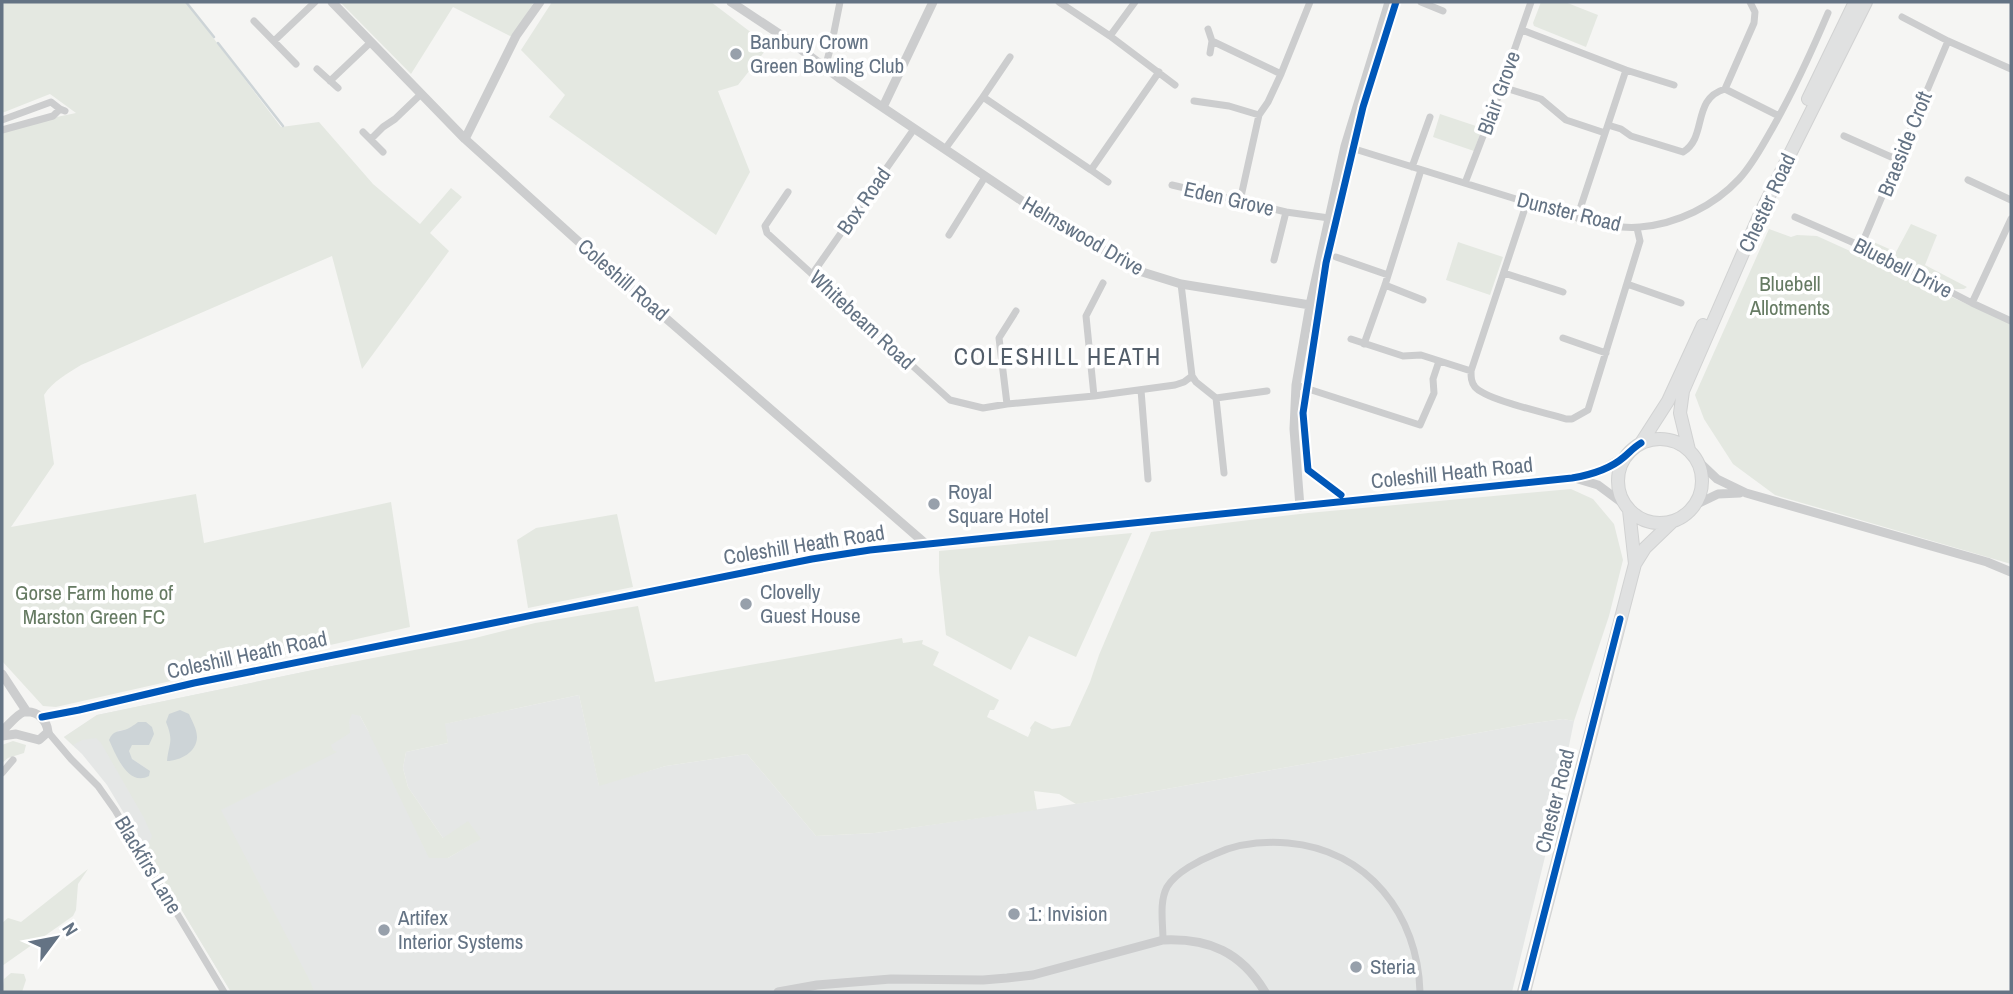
<svg xmlns="http://www.w3.org/2000/svg" width="2013" height="994" font-family="'Archivo Narrow',sans-serif">
  <rect width="100%" height="100%" fill="#f5f5f3"/>
  <path fill="#e5e7e6" d="M337,665L347,692L367,729L448,858L480,839L443,838L408,787L403,768L406,752L448,743L444,724L579,695L599,785L666,766L747,754L816,836L875,833L1122,797L1527,724L1563,719L1574,721L1554,820L1512,992H231L107,785L82,754L64,737L97,715Z"/>
  <path fill="#e4e8e1" fill-rule="evenodd" d="M2,2H186L281,127L319,122L373,184L420,224L451,188L462,197L430,233L449,251L362,369L332,256L81,365C67,374 53,381 44,395L54,464L11,527L196,494L204,543L391,502L410,627L56,707L43,706L2,661V133L47,119L76,113L50,94L2,113Z
    M340,2H534L512,37L453,7L411,74Z
    M552,2H711L769,46L738,85L718,91L750,172L716,235L549,117L565,95L521,50Z
    M1541,2H1565L1598,15L1586,47L1534,26L1533,23Z
    M1440,114L1482,128L1474,151L1433,137Z
    M1911,224L1937,235L1925,265L1967,287L1964,289H1955L1872,247L1869,240L1896,252Z
    M1769,229L1791,237L1797,235L1817,236L2011,324V564L1775,495L1733,464L1704,419L1695,395Z
    M1458,242L1503,257L1490,295L1446,280Z
    M1571,489L1593,499L1614,524L1623,560L1609,616L1574,721L1563,719L1527,724L1122,797L1076,804L1059,794L1034,791L1037,810L875,833L816,836L747,754L666,766L599,786L579,695L445,724L448,743L406,752L403,768L408,787L443,838L468,821L481,839L448,858H429L367,729L360,716L352,714L349,721L350,733L331,745L333,750L337,752L221,810L311,983L314,992H231L143,846L149,843L152,836L144,818L101,743L96,738L82,740L73,745L82,754L64,737L97,715L337,665L471,639L535,623L638,606L655,682L902,638L903,643L923,640L922,644L939,652L933,665L999,700L994,710H990L987,717L1028,737L1031,730L1030,728L1035,721L1052,729L1070,726L1090,682L1099,655L1151,532L1308,513ZM118,730H124L141,744L131,745L129,751L132,759L145,767H122Z
    M617,514L633,587L528,608L517,540L536,528Z
    M1132,533L1076,657L1029,636L1011,670L946,635L939,571V551Z
    M13,741L26,745L24,753L8,758L2,763V745Z
    M88,869L78,884L76,910L73,916L2,966V923L8,918L21,922Z
    M11,973L24,974L26,980L22,992H2L4,979Z"/>
  <path fill="#cdd4d7" d="M180,710L189,714C192,721 197,729 197,737C197,752 180,761 167,761C169,742 174,742 166,722L169,714Z
    M138,722H146L152,727L154,734L149,745H132L129,751L132,759L150,771L149,776C128,787 116,755 109,740C113,731 116,732 124,730C129,729 134,725 138,722Z"/>
  <g fill="none" stroke-linecap="round" stroke-linejoin="round">
    <path stroke="#cdd4d7" stroke-width="2.5" d="M186,2L214,37
      M218,43L283,126"/>
    <g stroke="#d1d2d2" stroke-width="14">
      <path id="trunk" d="M1808,99L1855,2
        M1618 481a42 42 0 1 1 84 0a42 42 0 1 1-84 0Z
        M1641,443L1668,401L1703,325
        M1689,450L1680,413L1683,391L1760,214L1866,2
        M1629,510L1635,564
        M1524,992L1635,564L1645,548L1672,522"/>
    </g>
    <path stroke="#cccdce" stroke-width="7" d="M1059,2L1110,36L1175,85
      M1421,2L1443,11
      M1902,17L1948,41L2011,69
      M254,21L296,64
      M1208,29L1212,41L1210,53
      M1522,30L1626,70L1577,218
      M1110,36L1135,2
      M274,41L315,2
      M1212,41L1281,74
      M825,68L832,42L840,2
      M317,69L338,88
      M1626,70L1674,85
      M330,81L371,42
      M1502,87L1541,99L1566,120L1605,133
      M1725,89L1754,23L1755,12L1750,2
      M983,97L1010,57
      M1194,101L1229,106L1259,115
      M2,120L51,102L60,109L65,111
      M1608,125L1621,129L1631,136L1683,152C1708,137 1691,99 1725,89L1779,116
      M2,130L53,116L60,109
      M363,132L383,152
      M1844,136L1898,160
      M371,139L383,127L395,119L420,95
      M1345,146L1577,218C1597,223 1619,229 1640,227C1677,224 1714,206 1739,179C1753,164 1762,146 1772,129C1793,92 1811,53 1828,13
      M945,149L983,97L1091,170L1159,72
      M1412,167L1430,117
      M1091,170L1108,182
      M1968,180L2011,200
      M1465,183L1498,97L1531,2
      M1172,185L1286,212L1329,218
      M788,192L765,226L767,233L950,400L983,408L1007,404L1094,396L1175,385L1184,382L1192,376L1196,382L1216,398L1267,391
      M1240,201L1259,115L1268,102L1281,74L1310,2
      M1527,202L1471,371C1471,377 1471,382 1475,387C1486,400 1547,413 1566,419H1572L1588,410L1640,241L1637,228
      M1795,217L1861,246L1972,303L2011,321
      M949,235L985,177
      M1861,246L1948,41
      M1336,257L1388,275
      M1274,260L1286,212
      M813,273L914,129
      M1504,273L1563,292
      M1181,284L1192,376
      M1627,284L1681,303
      M1385,285L1423,300
      M1972,303L2011,219
      M1563,338L1606,353
      M1351,339L1403,356L1421,355L1471,371
      M1364,344L1385,285L1421,170
      M1296,385L1420,425L1434,393L1433,379L1439,361
      M1141,390L1148,479
      M1094,396L1086,316L1103,283
      M1216,398L1224,473
      M1007,404L999,338L1016,311
      M48,732L71,759L98,786L115,810L224,992
      M2,773L13,760
      M1163,940C1163,923 1159,902 1167,887C1176,872 1200,860 1215,854C1239,843 1263,841 1288,843C1368,850 1418,915 1420,992"/>
    <path stroke="#cccdce" stroke-width="9" d="M332,2L465,139L600,261L927,545
      M731,2L787,39L839,78L1028,205L1139,271L1181,284L1310,305
      M883,107L933,2
      M465,139L516,36L540,2
      M1698,461L1717,479L1746,493L1987,562L2011,572
      M1578,479L1598,485L1625,505
      M1695,505L1718,494L1740,493
      M1300,507L1294,429L1296,385L1310,305L1345,146L1389,2
      M2,674L27,712
      M42,717L79,710L194,683L812,559L870,550L1572,478L1598,472L1624,457
      M2,731C8,726 17,714 24,712C38,710 47,721 48,732L39,740L16,734L2,736
      M778,992L817,985L891,979L983,980L1007,978L1033,975L1163,940C1209,938 1241,952 1265,992"/>
    <use href="#trunk" stroke="#e0e1e1" stroke-width="12"/>
    <g stroke="#fff" stroke-width="11">
      <path id="cycleway" d="M1341,495L1308,470L1303,413L1326,263L1363,107L1396,2
        M42,717L79,710L194,683L812,559L870,550L1572,478C1590,475 1609,470 1624,457C1630,452 1634,447 1641,443
        M1524,992L1620,619"/>
    </g>
    <use href="#cycleway" stroke="#0057b8" stroke-width="7"/>
  </g>
  <g fill="#97a0ab" stroke="#fff" stroke-width="2.5">
    <circle cx="736" cy="54" r="7"/>
    <circle cx="934" cy="504" r="7"/>
    <circle cx="746" cy="604" r="7"/>
    <circle cx="1014" cy="914" r="7"/>
    <circle cx="384" cy="930" r="7"/>
    <circle cx="1356" cy="967" r="7"/>
  </g>
  <g text-anchor="middle" stroke-width="7" stroke-linejoin="round" paint-order="stroke">
    <g font-size="21" fill="#647384" stroke="#fff" text-anchor="start">
      <text x="750" y="49">Banbury Crown<tspan x="750" dy="24">Green Bowling Club</tspan></text>
      <text x="948" y="499">Royal<tspan x="948" dy="24">Square Hotel</tspan></text>
      <text x="760" y="599">Clovelly<tspan x="760" dy="24">Guest House</tspan></text>
      <text x="1028" y="921">1: Invision</text>
      <text x="398" y="925">Artifex<tspan x="398" dy="24">Interior Systems</tspan></text>
      <text x="1370" y="974">Steria</text>
    </g>
    <g font-size="21" fill="#647384" stroke="#fff">
      <text transform="translate(1499 93) rotate(-70)" y="7">Blair Grove</text>
      <text transform="translate(1905 144) rotate(-68)" y="7">Braeside Croft</text>
      <text transform="translate(1229 199) rotate(13)" y="7">Eden Grove</text>
      <text transform="translate(864 201) rotate(-55)" y="7">Box Road</text>
      <text transform="translate(1767 203) rotate(-65)" y="7">Chester Road</text>
      <text transform="translate(1569 212) rotate(14)" y="7">Dunster Road</text>
      <text transform="translate(1083 236) rotate(30)" y="7">Helmswood Drive</text>
      <text transform="translate(1903 268) rotate(27)" y="7">Bluebell Drive</text>
      <text transform="translate(623 280) rotate(41)" y="7">Coleshill Road</text>
      <text transform="translate(862 320) rotate(43)" y="7">Whitebeam Road</text>
      <text transform="translate(1452 473) rotate(-6)" y="7">Coleshill Heath Road</text>
      <text transform="translate(804 545) rotate(-9)" y="7">Coleshill Heath Road</text>
      <text transform="translate(247 655) rotate(-12)" y="7">Coleshill Heath Road</text>
      <text transform="translate(1555 801) rotate(-76)" y="7">Chester Road</text>
      <text transform="translate(148 865) rotate(59)" y="7">Blackfirs Lane</text>
    </g>
    <g font-size="21" fill="#667b63" stroke="#fff">
      <text x="1790" y="291">Bluebell<tspan x="1790" dy="24">Allotments</tspan></text>
      <text x="94" y="600">Gorse Farm home of<tspan x="94" dy="24">Marston Green FC</tspan></text>
    </g>
    <g font-size="24" letter-spacing="2" fill="#525d69" stroke="#fff">
      <text x="1058" y="365">COLESHILL HEATH</text>
    </g>
  </g>
  <rect width="2013" height="994" fill="none" stroke="#647384" stroke-width="7"/>
  <g transform="translate(56 938) rotate(58)" stroke="#ffffff" stroke-width="5" paint-order="stroke">
  <path d="M0-5L12 26L0 18L-12 26Z" fill="#647384"/>
  <text y="-10" font-size="19" font-weight="bold" text-anchor="middle" fill="#647384">N</text>
  </g>
</svg>
